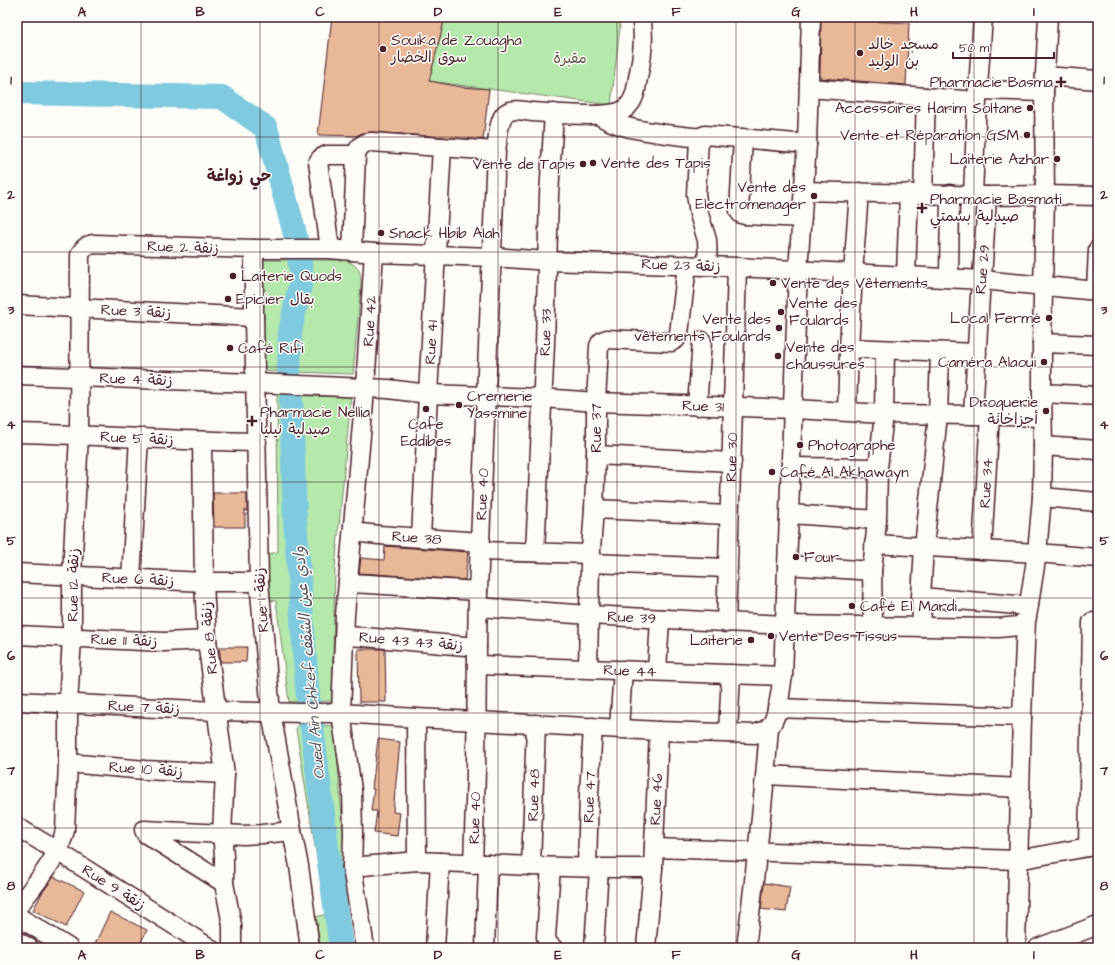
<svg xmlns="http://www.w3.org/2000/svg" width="1115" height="965" font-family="'Architects Daughter','Playpen Sans Arabic',sans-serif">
  <rect width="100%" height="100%" fill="#fdfcf7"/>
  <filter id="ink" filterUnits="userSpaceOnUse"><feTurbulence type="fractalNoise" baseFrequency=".025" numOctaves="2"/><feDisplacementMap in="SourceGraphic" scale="8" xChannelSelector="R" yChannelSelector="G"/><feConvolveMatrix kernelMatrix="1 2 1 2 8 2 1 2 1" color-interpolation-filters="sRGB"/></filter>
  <g filter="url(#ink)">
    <path fill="#b4e9ab" stroke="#7f846b" d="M445,17H618L620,27L611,105L429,81Z
      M263,260H346C359,267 361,270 361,284L353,374L264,371Z
      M277,395L351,397L335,568L332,701L289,702L276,601L268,600V554L278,552Z
      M298,724L335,726L346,869L340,875L353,948H320L316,917L326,914L296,729Z"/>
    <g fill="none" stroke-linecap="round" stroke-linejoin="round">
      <path stroke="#7fcadf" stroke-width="24" d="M17,93L222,97L266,128L295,234L302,276L290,332L289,371
        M291,400L295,519L307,688L328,855L341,948"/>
    </g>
    <path fill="#e8b899" stroke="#4a1f2b" d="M332,17H445L429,81L462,87L489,89L483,140L372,132L362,133L356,136L318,135Z
      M821,19L909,23L906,85L820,78Z
      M213,493H247V511L245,510V527H214Z
      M385,546L468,552L465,580L359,573L361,558L384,560Z
      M219,647H247L246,662H221Z
      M358,649H385L386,702H359Z
      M378,739L400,742L393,812L400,813L397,836L374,833L377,811H371L374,789H372Z
      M54,877L84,891L66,927L33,910L42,893Z
      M764,883L790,887L786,912L761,909Z
      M110,912L147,930L138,948H93Z"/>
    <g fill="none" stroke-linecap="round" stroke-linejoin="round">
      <g stroke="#4a1f2b" stroke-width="21">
        <g id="minor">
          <path d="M1045,76L1098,80"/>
          <path d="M809,88L977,101L973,195"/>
          <path d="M978,90L1044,92"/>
          <path d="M977,101L983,17"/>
          <path d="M599,115C622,132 672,134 700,138"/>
          <path d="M743,138L739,211L741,214L745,215L802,218"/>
          <path d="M804,191L987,196L1045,195L1098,196"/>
          <path d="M923,194L926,97"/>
          <path d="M254,249V317L259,582L271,712L292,831L299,866L310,948"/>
          <path d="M330,249L318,162L321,158L327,155H356"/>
          <path d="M352,251L356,155C358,147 362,143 371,142L496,151"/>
          <path d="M708,266L707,240L699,214L696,194L699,140L700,137L705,135L807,144"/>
          <path d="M906,275L909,193"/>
          <path d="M949,278L950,194"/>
          <path d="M1096,290L1098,249"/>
          <path d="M17,305L254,317"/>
          <path d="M1042,343L1098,345"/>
          <path d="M849,348L853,273L859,192"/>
          <path id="s1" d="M17,375L255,383L388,389L428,394L542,398L596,402L794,409L884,414L973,415L1042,417"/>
          <path d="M1042,393L1098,396"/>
          <path d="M697,406L702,341"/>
          <path d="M847,411L849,348L977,353"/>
          <path id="s2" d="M973,415L980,295L983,264L987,196"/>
          <path d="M17,433C97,435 177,441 257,442"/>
          <path d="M202,441L204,582L207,640L225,774L222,833L224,856V883L232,925V948"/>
          <path d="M1043,446L1098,450"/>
          <path d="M596,455L732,462"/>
          <path d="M791,467L878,468"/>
          <path d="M1042,497L1098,502"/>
          <path d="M594,509L729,515"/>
          <path d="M790,514L877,520"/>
          <path id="s3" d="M353,532L379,535L481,542"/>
          <path id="s4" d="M421,538L428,394L442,147"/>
          <path d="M874,544L1037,553L1098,558"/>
          <path id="s5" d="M982,550L990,415"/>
          <path d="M480,551L591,554"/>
          <path id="s6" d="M535,552L545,344L549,195L554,113"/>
          <path d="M590,563L728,568"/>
          <path d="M787,565L872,571"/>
          <path d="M17,573L204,582H259"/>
          <path d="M131,579L139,437"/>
          <path d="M348,583L369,584L478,591"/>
          <path d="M921,597L1029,606"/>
          <path id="s7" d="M478,607L589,615L785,625L998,628L1019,626L1023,623L1027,617L1037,553L1042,497L1043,446L1042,393V343L1045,195L1044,92L1048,17"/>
          <path id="s8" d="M726,623C730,504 734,386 737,267"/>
          <path d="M873,627L872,571L877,520L878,468L884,414L885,350"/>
          <path d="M922,627L921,597L924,547L938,415L940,352"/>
          <path d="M17,635L164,642L207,640"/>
          <path d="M345,636L364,637L477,647"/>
          <path id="s9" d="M477,665L783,676"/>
          <path d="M588,668L590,563L594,509L596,455V402L599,346C600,342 603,340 607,339L671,342L676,339L679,334L687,265"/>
          <path d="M657,671L660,619"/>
          <path d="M17,701L216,711L302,713H341L416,718L476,721L659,731L755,734C760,732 765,731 769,727C779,717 780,690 783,676L798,270L807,144L811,17"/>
          <path d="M777,708L1022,717"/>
          <path d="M416,718L417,861"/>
          <path d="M619,728L623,670"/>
          <path d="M728,733L731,674"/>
          <path d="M68,763L145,770L225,774"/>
          <path d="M766,775L1020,788"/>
          <path d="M17,827L57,851L210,948"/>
          <path d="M1088,847L1092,622"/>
          <path d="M654,848L1018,860L1088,847L1098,843"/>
          <path id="s10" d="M473,864L476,771L477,647L478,591L496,151C498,141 498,119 506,113C513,108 524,111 533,112C551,113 613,120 626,108C635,101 636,89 638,78C642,59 645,36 641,17"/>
          <path id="s11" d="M531,866L536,724"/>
          <path d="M352,867L417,861L531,866L599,868H653"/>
          <path d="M551,867L546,937L548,944L553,948"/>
          <path id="s12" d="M587,867L589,794L593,727"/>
          <path d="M224,883L146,834L144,830L244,835L262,834L292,831"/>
          <path d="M17,908C34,885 59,858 65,830L68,763V704L72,638V575L79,435L80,255C83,248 87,245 94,244L254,249H330L374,253L492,257L548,261L737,267L982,280L1044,286L1098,291"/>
          <path d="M17,916L69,948"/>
          <path d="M17,941L29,948"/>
          <path id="s13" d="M365,948L352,867L353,834L352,790L341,713L345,615L364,402L374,253"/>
          <path d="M435,948L440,862"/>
          <path d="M485,948L488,864"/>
          <path d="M594,948L599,868"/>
          <path id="s14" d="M646,948L653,868L659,731"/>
          <path d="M746,948C755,874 764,801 769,727"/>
          <path d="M1016,948L1022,717L1026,620"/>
          <path d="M1038,948L1098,925"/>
        </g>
      </g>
      <use href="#minor" stroke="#fdfcf7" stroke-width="18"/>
    </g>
  </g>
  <path fill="none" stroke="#4a1f2b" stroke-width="1" stroke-opacity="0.55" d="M141,17V948M260,17V948M379,17V948M498,17V948M617,17V948M736,17V948M855,17V948M974,17V948M17,137H1098M17,252H1098M17,367H1098M17,482H1098M17,598H1098M17,713H1098M17,828H1098"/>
  <g fill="#4a1f2b" stroke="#fdfcf7" stroke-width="1.5">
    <circle cx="383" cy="49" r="4"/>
    <circle cx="860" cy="53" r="4"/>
    <path d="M1059 76h4v4h4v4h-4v4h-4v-4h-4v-4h4z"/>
    <circle cx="1030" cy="108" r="4"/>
    <circle cx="1027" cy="135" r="4"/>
    <circle cx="1057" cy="159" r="4"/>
    <circle cx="593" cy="163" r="4"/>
    <circle cx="583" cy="164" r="4"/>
    <circle cx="814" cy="196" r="4"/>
    <path d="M920 202h4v4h4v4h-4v4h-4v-4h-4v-4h4z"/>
    <circle cx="381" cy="233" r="4"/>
    <circle cx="233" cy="276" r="4"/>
    <circle cx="773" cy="283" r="4"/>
    <circle cx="228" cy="299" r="4"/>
    <circle cx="781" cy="312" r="4"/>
    <circle cx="1049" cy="318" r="4"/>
    <circle cx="779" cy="328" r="4"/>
    <circle cx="230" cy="348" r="4"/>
    <circle cx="778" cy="356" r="4"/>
    <circle cx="1044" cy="362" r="4"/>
    <circle cx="459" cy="405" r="4"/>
    <circle cx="426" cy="409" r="4"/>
    <circle cx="1046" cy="411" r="4"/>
    <path d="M250 415h4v4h4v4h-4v4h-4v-4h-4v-4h4z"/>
    <circle cx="800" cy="445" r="4"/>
    <circle cx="772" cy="472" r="4"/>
    <circle cx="796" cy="557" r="4"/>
    <circle cx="852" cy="606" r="4"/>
    <circle cx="771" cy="636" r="4"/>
    <circle cx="751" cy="640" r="4"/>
  </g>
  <g text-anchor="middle" stroke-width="3" stroke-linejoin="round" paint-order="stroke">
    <g font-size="15" fill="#4a1f2b" stroke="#fdfcf7" text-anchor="start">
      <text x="391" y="45">Souika de Zouagha<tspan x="391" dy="17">سوق الخضار</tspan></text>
      <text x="868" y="49">مسجد خالد<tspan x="868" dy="17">بن الوليد</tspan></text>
      <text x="1053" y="87" text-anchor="end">Pharmacie Basma</text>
      <text x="1022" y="113" text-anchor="end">Accessoires Harim Soltane</text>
      <text x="1019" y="140" text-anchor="end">Vente et Réparation GSM</text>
      <text x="1049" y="164" text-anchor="end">Laiterie Azhar</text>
      <text x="601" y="168">Vente des Tapis</text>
      <text x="575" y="169" text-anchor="end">Vente de Tapis</text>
      <text x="806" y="192" text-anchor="end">Vente des<tspan x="806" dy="17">Electromenager</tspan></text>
      <text x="930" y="204">Pharmacie Basmati<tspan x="930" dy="17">صيدلية بسمتي</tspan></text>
      <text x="389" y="238">Snack Hbib Alah</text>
      <text x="241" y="281">Laiterie Quods</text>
      <text x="781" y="288">Vente des Vêtements</text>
      <text x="236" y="304">Epicier بقال</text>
      <text x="789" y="308">Vente des<tspan x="789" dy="17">Foulards</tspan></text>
      <text x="1041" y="323" text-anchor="end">Local Fermé</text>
      <text x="771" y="324" text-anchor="end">Vente des<tspan x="771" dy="17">vêtements Foulards</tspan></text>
      <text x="786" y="352">Vente des<tspan x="786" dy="17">chaussures</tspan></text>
      <text x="238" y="353">Café Rifi</text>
      <text x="1036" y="367" text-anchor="end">Caméra Alaoui</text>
      <text x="467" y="401">Cremerie<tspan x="467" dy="17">Yassmine</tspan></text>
      <text x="1038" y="407" text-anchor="end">Droguerie<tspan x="1038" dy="17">أجزاخانة</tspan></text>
      <text x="260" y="417">Pharmacie Nellia<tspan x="260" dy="17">صيدلية نيليا</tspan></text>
      <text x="426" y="429" text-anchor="middle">Cafe<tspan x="426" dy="17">Eddibes</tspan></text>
      <text x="808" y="450">Photographe</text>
      <text x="780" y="477">Café Al Akhawayn</text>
      <text x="804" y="562">Four</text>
      <text x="860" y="611">Café El Mardi</text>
      <text x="779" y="641">Vente Des Tissus</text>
      <text x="743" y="645" text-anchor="end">Laiterie</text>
    </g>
    <g font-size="15" fill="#64524b" stroke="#fdfcf7">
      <text x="570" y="63">مقبرة</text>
    </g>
    <g font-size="15" fill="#4a1f2b" stroke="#fdfcf7">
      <text transform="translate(183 247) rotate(2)" y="5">Rue 2 زنقة</text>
      <text transform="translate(681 265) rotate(2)" y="5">Rue 23 زنقة</text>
      <text dy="5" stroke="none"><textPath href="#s2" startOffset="146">Rue 29</textPath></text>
      <text transform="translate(136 311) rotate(3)" y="5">Rue 3 زنقة</text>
      <text dy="5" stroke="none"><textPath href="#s13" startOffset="630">Rue 42</textPath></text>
      <text dy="5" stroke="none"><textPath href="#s6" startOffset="220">Rue 33</textPath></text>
      <text dy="5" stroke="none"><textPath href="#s4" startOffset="196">Rue 41</textPath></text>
      <text transform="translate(136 379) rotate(2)" y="5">Rue 4 زنقة</text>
      <text dy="5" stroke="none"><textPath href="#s1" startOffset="687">Rue 31</textPath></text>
      <text transform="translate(596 428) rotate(-90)" y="5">Rue 37</text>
      <text transform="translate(137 438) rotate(3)" y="5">Rue 5 زنقة</text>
      <text dy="5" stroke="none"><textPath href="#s8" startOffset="166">Rue 30</textPath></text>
      <text dy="5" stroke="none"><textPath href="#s5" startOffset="67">Rue 34</textPath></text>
      <text dy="5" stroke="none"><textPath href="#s10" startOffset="370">Rue 40</textPath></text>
      <text dy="5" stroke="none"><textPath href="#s3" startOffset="64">Rue 38</textPath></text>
      <text transform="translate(138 579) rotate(3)" y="5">Rue 6 زنقة</text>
      <text transform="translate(73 585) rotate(-89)" y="5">Rue 12 زنقة</text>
      <text transform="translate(261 600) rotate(-94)" y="5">Rue 1 زنقة</text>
      <text dy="5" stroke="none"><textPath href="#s7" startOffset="154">Rue 39</textPath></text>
      <text transform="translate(209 638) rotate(-95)" y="5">Rue 8 زنقة</text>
      <text transform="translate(124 640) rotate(2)" y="5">Rue 11 زنقة</text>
      <text transform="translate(411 641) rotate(5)" y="5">Rue 43 زنقة 43</text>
      <text dy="5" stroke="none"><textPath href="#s9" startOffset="153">Rue 44</textPath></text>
      <text transform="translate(144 707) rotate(3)" y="5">Rue 7 زنقة</text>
      <text transform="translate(146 769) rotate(4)" y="5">Rue 10 زنقة</text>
      <text dy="5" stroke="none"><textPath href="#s11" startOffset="71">Rue 48</textPath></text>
      <text dy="5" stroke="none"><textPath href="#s12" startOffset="70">Rue 47</textPath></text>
      <text dy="5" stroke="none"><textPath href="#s14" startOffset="149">Rue 46</textPath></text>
      <text dy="5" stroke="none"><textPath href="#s10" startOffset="46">Rue 40</textPath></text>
      <text transform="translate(114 887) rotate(32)" y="5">Rue 9 زنقة</text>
    </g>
    <g font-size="16" font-weight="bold" fill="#4a1f2b" stroke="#fdfcf7">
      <text x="239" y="181">حي زواغة</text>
    </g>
    <g font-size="16" font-style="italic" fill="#5a5261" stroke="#fdfcf7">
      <text transform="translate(308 663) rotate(-95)" y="6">Oued Aïn Chkef وادي عين الشقف</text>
    </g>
  </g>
  <rect width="1115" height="965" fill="none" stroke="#fdfcf7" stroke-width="44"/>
  <path d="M953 52v6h101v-6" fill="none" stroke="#4a1f2b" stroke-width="2"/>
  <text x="959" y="52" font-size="12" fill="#4a1f2b" stroke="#fdfcf7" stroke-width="3" paint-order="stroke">50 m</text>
  <rect x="22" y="22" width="1071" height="921" fill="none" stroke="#4a1f2b" stroke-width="1.5"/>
  <g font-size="13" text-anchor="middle" font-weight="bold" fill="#4a1f2b">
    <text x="82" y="16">A</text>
    <text x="200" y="16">B</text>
    <text x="320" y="16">C</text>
    <text x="438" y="16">D</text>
    <text x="558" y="16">E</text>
    <text x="676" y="16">F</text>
    <text x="796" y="16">G</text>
    <text x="914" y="16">H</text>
    <text x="1034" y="16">I</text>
    <text x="11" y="84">1</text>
    <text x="1104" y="84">1</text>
    <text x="11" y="199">2</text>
    <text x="1104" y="199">2</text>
    <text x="11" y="314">3</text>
    <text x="1104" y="314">3</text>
    <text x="11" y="429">4</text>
    <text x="1104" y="429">4</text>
    <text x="11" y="545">5</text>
    <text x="1104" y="545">5</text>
    <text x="11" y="660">6</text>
    <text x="1104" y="660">6</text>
    <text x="11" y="775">7</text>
    <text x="1104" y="775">7</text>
    <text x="11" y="890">8</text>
    <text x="1104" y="890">8</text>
    <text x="82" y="959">A</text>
    <text x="200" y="959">B</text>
    <text x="320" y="959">C</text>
    <text x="438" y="959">D</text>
    <text x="558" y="959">E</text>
    <text x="676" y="959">F</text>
    <text x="796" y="959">G</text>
    <text x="914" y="959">H</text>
    <text x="1034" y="959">I</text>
  </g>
</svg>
